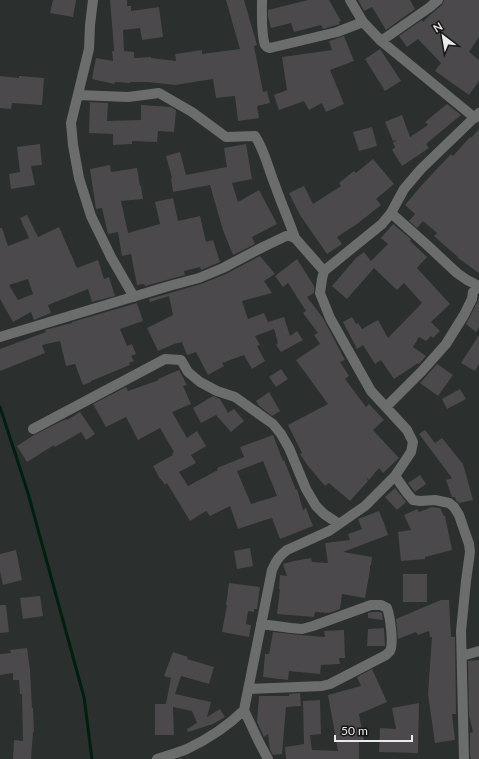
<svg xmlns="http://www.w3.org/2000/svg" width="479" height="759" font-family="Lato,sans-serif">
  <rect width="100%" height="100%" fill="#2b2f2d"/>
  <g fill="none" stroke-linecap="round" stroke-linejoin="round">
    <path stroke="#001f0f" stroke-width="3" d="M0,407L28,493L84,697L92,759"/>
  </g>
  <path fill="#4b494b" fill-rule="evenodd" d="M53,0H76L73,17L50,13Z
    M110,0H127V6H131V11L159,7L163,37L142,40L140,28L123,30L124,51L134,52V58L151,57V58L176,61L175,54L202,50V54L240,49L226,0H244L257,45L254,46L263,92L267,91L270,103L257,106L259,118L238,121L235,96L216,98L213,79L175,85L148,82H130V83L115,82L114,84L92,79L96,58L113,61L112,51H114L113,36Z
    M308,0H329L341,21L339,22L340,24L323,29L321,25L294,32L291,23L271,28L268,17V10Z
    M358,0H410L415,9L386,30L372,7L364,11Z
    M444,0H479V37L469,52L479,60V81L469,95L435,71L441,63L418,39L407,47L399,36L422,20L423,22L429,16L442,5Z
    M344,36L354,61L330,70L344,104L326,112L322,103L309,110L304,101L279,110L274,95L287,90L282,57L332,50L329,41Z
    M380,49L401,81L385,91L365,59Z
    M0,76L19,78V76L44,78L42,105L12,103L11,109L0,108Z
    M90,102L108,103L107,121L141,120V105L171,107L176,110L174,132L158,131L157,142L132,141V144L113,145V134L89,133Z
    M447,104L461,115L426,144L429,148L402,166L392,150L395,147L393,143L396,140L393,141L385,122L402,115L410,137L428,125L425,122Z
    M372,127L377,146L359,151L353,132Z
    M479,129V273L458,258V257L434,236L437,233L423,221L417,228L409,221L415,214L405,205L421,186L451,154L453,156L470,137L471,138Z
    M40,144L42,165L31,166L35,185L11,189L9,174L20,172L17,147Z
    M246,144L252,179L232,183L238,202L259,190L277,224L252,237L255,244L233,255L223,230L210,185L173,192L171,178H172L166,156L180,152L186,175L227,167L224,148Z
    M373,159L394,184L376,199L381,205L357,224L337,237L342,244L327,254L300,215L289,193L304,186L313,204L341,186L339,183L354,171L356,173Z
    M110,165L111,172L137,168L140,186H141L143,199L121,201L128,233L160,224L155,202L173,198L178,221L200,216L206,242L213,240L220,262L201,270L200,267L184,271L185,275L145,286L144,284L137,285L131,254L122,256L118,232L108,234L102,208L96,209L90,169Z
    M27,215L38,237L59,227L77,268L98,260L104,279L109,277L115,296L92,302L88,289L48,305L51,313L34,320L31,312L13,322L0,299V228H2L8,246L29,238L20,218ZM28,279L33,294L18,300L9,285Z
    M393,224L411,239L410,241L427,257L417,268L450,304L431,322L440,331L433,338L431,336L426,341L419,337L413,347L426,356L419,364L418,363L394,379L381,360L375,364L363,345L357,349L343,322L352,317L356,324L358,323L362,329L378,320L388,338L422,303L404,283L397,290L374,268L347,299L332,286L356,258L364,252L371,261L388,244L381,238Z
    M260,256L275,274L264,281L272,293L242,301L248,319L264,313L268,322L284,317L290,336L297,331L303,340L281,352L276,345L278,343L274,329L255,336L260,345L257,346L265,361L252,369L244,355L222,363L224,366L208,375L196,352L187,355L182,342L174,344L158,351L147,328L173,315L169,296L150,302L149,299L201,284L226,274Z
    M297,259L314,286V293L307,297L323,318L345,360L340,362L349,376L345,379L366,407L369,404L384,420L373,430L399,458L383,473L379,468L369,480L366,477L368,481L350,501L329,483L325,486L308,466L300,454L302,453L288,425L328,404L296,360L320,344L314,335L318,333L303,313L306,311L288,283L283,287L275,276Z
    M479,299V327L476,332L466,324Z
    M137,303L143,321L120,329L127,346L132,344L136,354L131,356L134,361L129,363L130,365L91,381V382L83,385L75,364L66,366L60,341L42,345L45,353L0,371V349L46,332L45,330L72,323V322Z
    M479,335V364L475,371L461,363Z
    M437,364L453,375L438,396L420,383Z
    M281,369L288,379L276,387L269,377Z
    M179,370L187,385L183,386L191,404L172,412L187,438L197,431L206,446L191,455L196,463L179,472L188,486L218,470L217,468L244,457L240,447L273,435L283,461L284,460L296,490L297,489L303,510L306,508L313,526L280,539L272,518L265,520L238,529L230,506L210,516L206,511L190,521L167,483L165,485L160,478V479L153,466L173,455L172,454L174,452L160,428L138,440L126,417L106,427L93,404L126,387L128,391L159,380L158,379ZM263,461L277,496L251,504L237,471Z
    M460,389L466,399L447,409L442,399Z
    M269,392L280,411L272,416L259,406L256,401Z
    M213,396L220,399L228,413L234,409L244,421L231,432L216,415L201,423L193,408Z
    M80,412L95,434L86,440L81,432L55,447L54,445L27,462L17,446L34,435L66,419L67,420Z
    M425,430L435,443L442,438L463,464L473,500L459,503L456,500L455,497H452L446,480L452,478L419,434Z
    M420,475L426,484L415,492L408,483Z
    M395,488L406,502L397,510L385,497Z
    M432,507L440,508L444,516H445L452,550L425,557V559L401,561L398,532L411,530L404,515L417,509L419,512Z
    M379,511L384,523L382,524L384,523L388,535L343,552L372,557L371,565H370V570L365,598L342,594L340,609L329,613L315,612L314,617L277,614L280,589H279L280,575L287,576L283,564L294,561L311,558L312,562L328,563L325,543L350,540L348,534L362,529L358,519Z
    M250,548L253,566L237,569L234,551Z
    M16,550L22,580L3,585L0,571V554Z
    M403,574H427V602H403Z
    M229,583L260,587L257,609H254V612L248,611L246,624L251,625L249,637L222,632L227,605H226Z
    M40,596L43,616L23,619L20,598Z
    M441,600H449L451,637H455L456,714H452L455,740L435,743L428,694L432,637H430L429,631L418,635L416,632L398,639L396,619Z
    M0,605H6L9,632L0,633Z
    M372,612H379L382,613L383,620L368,618V613Z
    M384,628L385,646H367L368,629Z
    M344,630L345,658H339L340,664L321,665L320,674L289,671L288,680L263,677L265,654H269L273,632L301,635L325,637L324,631Z
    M27,648L30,670L32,708H33L34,732H33L31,759H13L14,740L23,741L22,694H20L19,680H13V673L0,675V654L11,653L10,650Z
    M173,652L188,657L187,659L214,667L209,684L181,676L175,694L211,702L207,717L220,709L225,717L213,724L188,732L187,729L197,723L192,711L173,707L174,735H155V704H166L171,678L164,676Z
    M479,660V759H471L470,755V733L473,732L469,715L468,661Z
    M372,669L387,702L359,714L364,741L359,742V759H286L285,747L304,744L303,701L320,700L321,734L310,735L312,750L338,751L328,695L361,686L357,677Z
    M300,693L301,706L286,707L282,754L273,755L270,750L268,734L264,737L257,722L259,696H289V694Z
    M419,703L418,753L379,752L380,728L396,729L392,708Z"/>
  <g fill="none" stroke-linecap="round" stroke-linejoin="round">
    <path stroke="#6b6d6c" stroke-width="10" d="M93,0L90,25L89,49L71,123L73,145L79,178L91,216L111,257L134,297
      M262,0C262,11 261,35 265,45C267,48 267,47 270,48L337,32L363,22
      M350,0L363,22L381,41L475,118
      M381,41L430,7L438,0
      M78,95L128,97L159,93L192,112L226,137L255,136C265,151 268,168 275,185C281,203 289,220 295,238
      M391,213L427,245L457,273L467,280L479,286
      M0,337L169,286L199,278L223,268L263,247L286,236H290L295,238L324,271
      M386,407L422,371L446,344L464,315L472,299L473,292L479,286
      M33,429L165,359L181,360L188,372L200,382L217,391L235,397L273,424L281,434L289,448L306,489L316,506L324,514L339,524
      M395,476L407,493L413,500L420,501L435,500L449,503L454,507L459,515L469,544L470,552L466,581L461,631L464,759
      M462,656L479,651
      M248,689L322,686L330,684L386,655C387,654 389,652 390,651C394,643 390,616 387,608L381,605H371L313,626L302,629L291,628L261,624
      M244,710L258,740L268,759
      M157,759C167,756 177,753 187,749C208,739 228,726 244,710L272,570C276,561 279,556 287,550L329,531L365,506L395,476L411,452L413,442L407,430L371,391L330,318L320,293L322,279L324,271L382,224L391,213L404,189L421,169L479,113"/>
  </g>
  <g transform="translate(443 36) rotate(329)" stroke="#151615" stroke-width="3" paint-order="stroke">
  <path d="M0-3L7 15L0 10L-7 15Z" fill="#e9ebea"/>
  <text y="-6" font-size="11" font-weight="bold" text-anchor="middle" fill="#e9ebea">N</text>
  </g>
  <path d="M335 735v6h77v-6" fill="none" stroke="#e9ebea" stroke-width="2"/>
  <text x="341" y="735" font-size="12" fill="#e9ebea" stroke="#151615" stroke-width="3" paint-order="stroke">50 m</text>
</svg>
